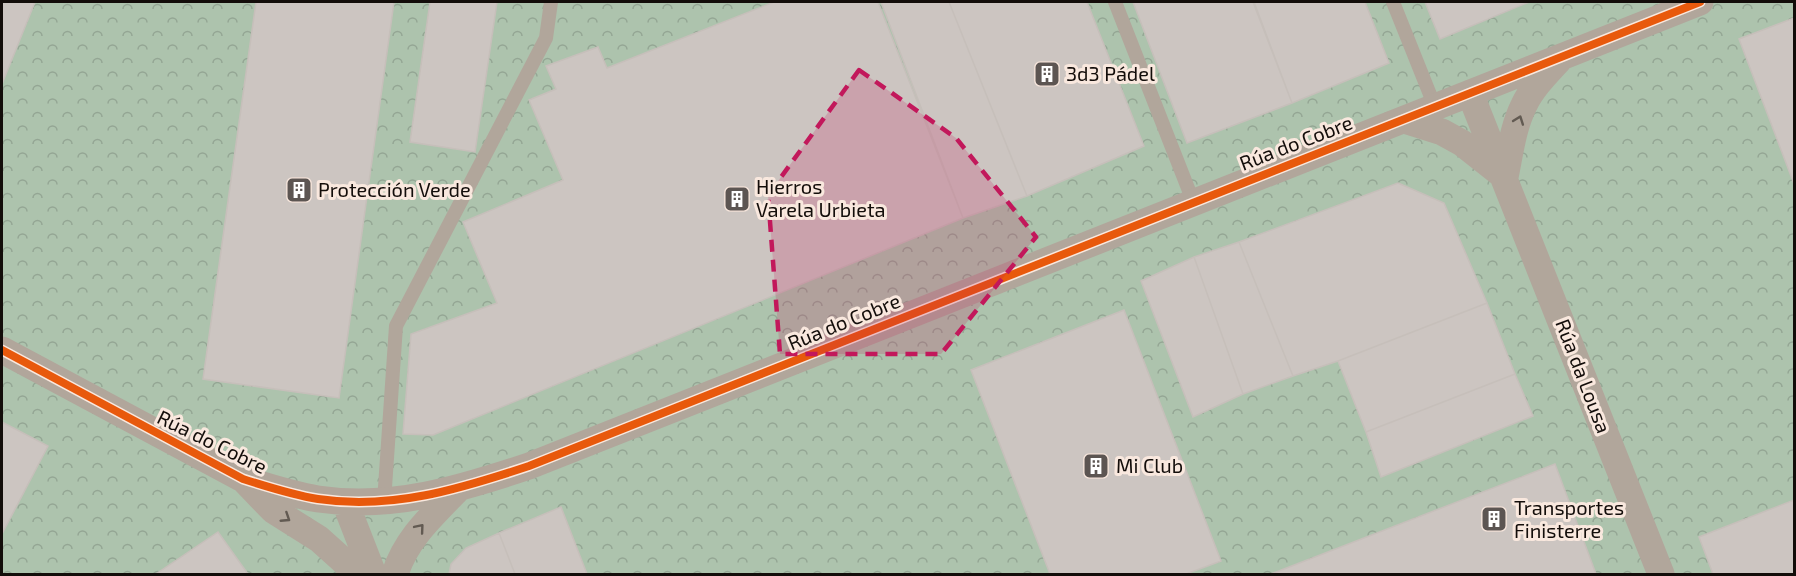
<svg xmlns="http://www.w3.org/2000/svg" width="1796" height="576" font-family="'Exo 2',sans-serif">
  <defs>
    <pattern id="forest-crowns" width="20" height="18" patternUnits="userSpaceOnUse" patternTransform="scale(1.5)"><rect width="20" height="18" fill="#adc3ad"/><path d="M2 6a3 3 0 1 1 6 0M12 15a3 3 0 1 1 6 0" fill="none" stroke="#94a694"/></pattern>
  </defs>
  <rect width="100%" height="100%" fill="#e5dcd7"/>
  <path fill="url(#forest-crowns)" d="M2,2H1794V574H2Z"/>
  <path fill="#ccc5c1" stroke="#c6bfba" stroke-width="1.5" d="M2,2H35L2,84Z
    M256,2H394L339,398L203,379Z
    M430,2H497L475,152L410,142Z
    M774,2H878L963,218L433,435L403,434L411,334L497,303L463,222L563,180L529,100L556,89L546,66L598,47L607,68Z
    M881,2H949L1027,196L963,218Z
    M949,2H1087L1144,146L1027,196Z
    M1133,2H1253L1292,103L1187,143Z
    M1254,2H1365L1389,63L1292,103Z
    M1425,2H1529L1440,39Z
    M1794,18V184L1739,39Z
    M1398,183L1444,203L1487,303L1338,361L1293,376L1239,242Z
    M1239,242L1293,376L1243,394L1194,257Z
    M1194,257L1243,394L1193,417L1141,281Z
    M1487,303L1515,374L1366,432L1338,361Z
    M1124,310L1221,561L1186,574H1050L971,370Z
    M1515,374L1533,416L1381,477L1366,432Z
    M2,422L48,446L2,534Z
    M1555,464L1596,574H1271Z
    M1794,500V574H1713L1699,537Z
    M561,507L587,574H515L499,533Z
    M218,532L248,574H156Z
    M499,533L515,574H449L451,564L466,548Z"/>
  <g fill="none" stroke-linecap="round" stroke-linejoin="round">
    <path stroke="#b1a69b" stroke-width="14" d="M1115,2L1193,201
      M1393,2L1435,107
      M384,502L396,326L546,38L551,2"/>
    <path stroke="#b1a69b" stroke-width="27" d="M1470,93L1661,574
      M1404,120L1442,132L1462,143L1505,177C1510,153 1513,127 1524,105C1532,88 1546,74 1558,61
      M2,350L243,479C268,487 293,495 318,499C392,510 460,489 529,466L1700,2
      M246,482L273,510L319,539L358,574
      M345,502L373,574
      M395,574C406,539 432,516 457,490"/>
    <g stroke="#f9e8de" stroke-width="11">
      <path id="cycleway" d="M2,350L243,479C268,487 293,495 318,499C392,510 460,489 529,466L1700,2"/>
    </g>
    <use href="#cycleway" stroke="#e8590c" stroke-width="8"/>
  </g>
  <defs><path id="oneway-chevron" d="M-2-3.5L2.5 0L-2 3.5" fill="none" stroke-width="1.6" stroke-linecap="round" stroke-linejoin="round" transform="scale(1.5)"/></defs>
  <g stroke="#625a52">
    <use href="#oneway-chevron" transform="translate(1519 120) rotate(-70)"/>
    <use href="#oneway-chevron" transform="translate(286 518) rotate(33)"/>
    <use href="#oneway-chevron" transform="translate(420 528) rotate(-50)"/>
  </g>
  <path fill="#c2185b" fill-opacity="0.2" stroke="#c2185b" stroke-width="4.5" stroke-dasharray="12 8" stroke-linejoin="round" d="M859,70L956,138L1036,237L941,354H780L768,195Z"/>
  <defs>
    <g id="building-square" transform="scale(1.35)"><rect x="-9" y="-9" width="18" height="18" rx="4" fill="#5c5552" stroke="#f9e8de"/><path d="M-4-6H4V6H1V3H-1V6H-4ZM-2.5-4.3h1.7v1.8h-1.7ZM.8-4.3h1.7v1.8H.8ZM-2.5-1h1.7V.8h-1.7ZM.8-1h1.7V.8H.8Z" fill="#fff"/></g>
  </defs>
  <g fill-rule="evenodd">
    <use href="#building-square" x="1047" y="74"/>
    <use href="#building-square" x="299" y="190"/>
    <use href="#building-square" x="737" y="199"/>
    <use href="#building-square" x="1096" y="466"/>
    <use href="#building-square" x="1494" y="519"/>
  </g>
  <g text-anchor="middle" stroke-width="6" stroke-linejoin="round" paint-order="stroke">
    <g font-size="20" fill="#130d0a" stroke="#f9e8de" text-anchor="start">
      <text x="1066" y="81">3d3 Pádel</text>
      <text x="756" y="194">Hierros<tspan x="756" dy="23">Varela Urbieta</tspan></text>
      <text x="318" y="197">Protección Verde</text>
      <text x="1116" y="473">Mi Club</text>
      <text x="1514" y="515">Transportes<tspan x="1514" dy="23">Finisterre</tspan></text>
    </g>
    <g font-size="20" fill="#130d0a" stroke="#f9e8de">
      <text transform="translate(1296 143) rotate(-21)" y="7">Rúa do Cobre</text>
      <text transform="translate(844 322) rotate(-22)" y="7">Rúa do Cobre</text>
      <text transform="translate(1583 376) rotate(69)" y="7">Rúa da Lousa</text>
      <text transform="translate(212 442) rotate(26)" y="7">Rúa do Cobre</text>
    </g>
  </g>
  <rect width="1796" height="576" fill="none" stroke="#130d0a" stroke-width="6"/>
</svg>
